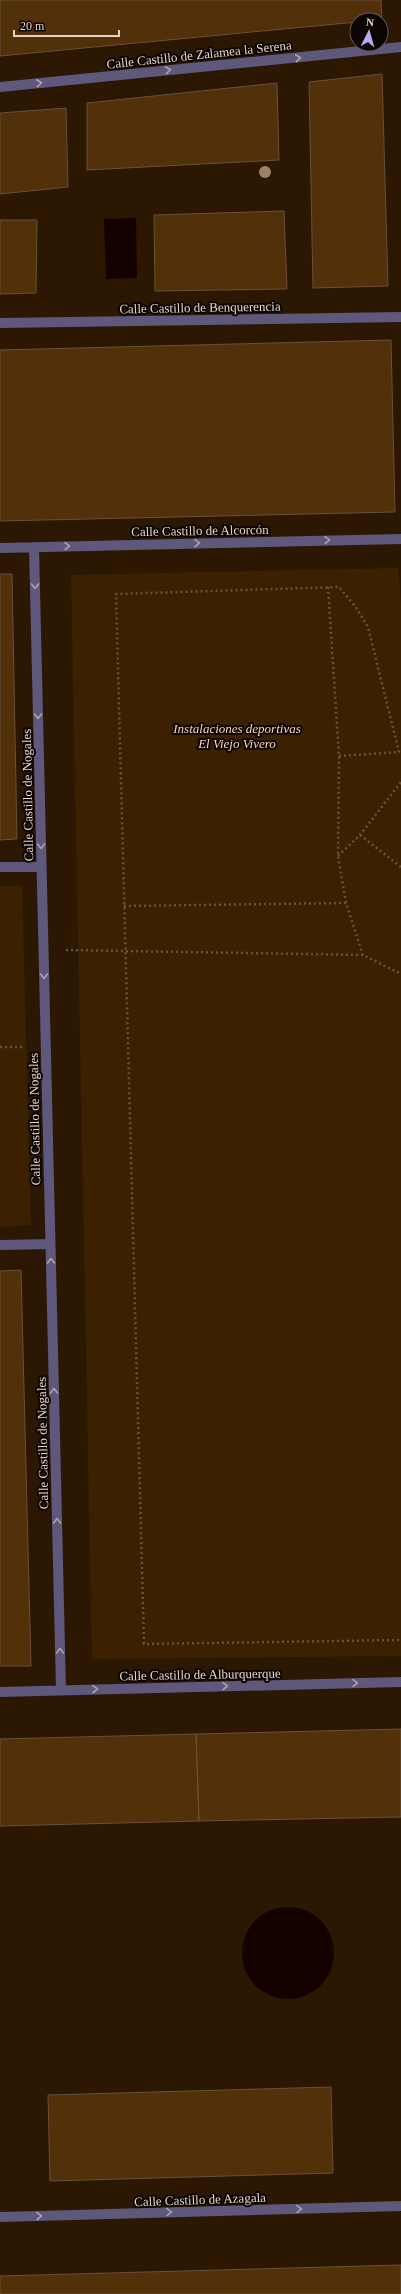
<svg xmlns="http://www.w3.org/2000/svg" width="401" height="2294" font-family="Georgia,serif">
  <rect width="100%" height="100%" fill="#2c1702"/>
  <path fill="#3c2101" d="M398,568L401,603V1656L92,1659L71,575Z
    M0,886H22L31,1225L0,1227Z"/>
  <path fill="#140200" d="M136,218L137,278L106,279L104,219Z
    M242 1953a46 46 0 1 1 92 0a46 46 0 1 1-92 0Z"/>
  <path fill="#51300a" stroke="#69513a" d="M0,0H381L382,19L357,20V22L0,56Z
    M382,74L388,286L313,288L309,82Z
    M277,83L279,160L87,170V103Z
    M66,108L68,187L0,194V113Z
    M284,211L287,289L155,291L154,215Z
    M0,220H37L36,293L0,294Z
    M391,340L395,512L0,521V350Z
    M0,574H12L17,839L0,840Z
    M21,1270L31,1666H0V1271Z
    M401,1729V1817L199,1821L196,1734Z
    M196,1734L199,1821L0,1826V1739Z
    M331,2087L333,2173L50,2181L48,2095Z
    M401,2265V2294H0V2276Z"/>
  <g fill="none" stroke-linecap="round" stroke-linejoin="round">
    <path stroke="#665340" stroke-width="2.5" stroke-dasharray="2 3" stroke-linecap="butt" d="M328,587L339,756L338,856L346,903L363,955
      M339,756L399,752L368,627L355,606L339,587L116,594L144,1644L401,1640
      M360,835L401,867
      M338,856L360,835L401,782
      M124,906L346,903
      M66,950L363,955L401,974
      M0,1047H22"/>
    <path stroke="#5d587c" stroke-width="10" d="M0,87L401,47
      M0,323L401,317
      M34,547L61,1690
      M0,548L401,539
      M0,867H41
      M0,1245L50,1244
      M0,1692L401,1682
      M0,2217L401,2206"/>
  </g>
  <circle fill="#9e8165" cx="265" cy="172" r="6"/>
  <defs><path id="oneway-chevron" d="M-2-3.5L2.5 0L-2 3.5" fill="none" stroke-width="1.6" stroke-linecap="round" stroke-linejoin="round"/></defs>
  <g stroke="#aea3aa">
    <use href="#oneway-chevron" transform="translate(298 58) rotate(-6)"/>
    <use href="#oneway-chevron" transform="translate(168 70) rotate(-6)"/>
    <use href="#oneway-chevron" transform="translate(39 83) rotate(-6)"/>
    <use href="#oneway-chevron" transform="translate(327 540) rotate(-1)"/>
    <use href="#oneway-chevron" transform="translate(197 543) rotate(-1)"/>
    <use href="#oneway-chevron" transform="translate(67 546) rotate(-1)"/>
    <use href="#oneway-chevron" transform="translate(35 586) rotate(89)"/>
    <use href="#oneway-chevron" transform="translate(38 716) rotate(89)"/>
    <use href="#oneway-chevron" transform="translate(41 846) rotate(89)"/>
    <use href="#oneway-chevron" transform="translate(44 976) rotate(89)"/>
    <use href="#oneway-chevron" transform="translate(51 1261) rotate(-91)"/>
    <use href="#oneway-chevron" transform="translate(54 1391) rotate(-91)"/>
    <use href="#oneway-chevron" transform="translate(57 1521) rotate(-91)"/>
    <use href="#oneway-chevron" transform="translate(60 1651) rotate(-91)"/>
    <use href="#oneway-chevron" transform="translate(355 1683) rotate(-1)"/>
    <use href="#oneway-chevron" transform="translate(225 1686) rotate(-1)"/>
    <use href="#oneway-chevron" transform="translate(95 1689) rotate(-1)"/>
    <use href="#oneway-chevron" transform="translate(299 2209) rotate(-2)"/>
    <use href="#oneway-chevron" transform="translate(169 2212) rotate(-2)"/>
    <use href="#oneway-chevron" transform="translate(39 2216) rotate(-2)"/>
  </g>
  <g text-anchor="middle" stroke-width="4" stroke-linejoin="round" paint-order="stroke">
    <g font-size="13" fill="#e4d5c8" stroke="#0d0501">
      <text transform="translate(199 54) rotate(-6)" y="5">Calle Castillo de Zalamea la Serena</text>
      <text transform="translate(200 307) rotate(-1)" y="5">Calle Castillo de Benquerencia</text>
      <text transform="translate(200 530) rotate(-1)" y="5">Calle Castillo de Alcorcón</text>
      <text transform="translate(27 795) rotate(-91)" y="5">Calle Castillo de Nogales</text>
      <text transform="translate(34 1119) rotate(-91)" y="5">Calle Castillo de Nogales</text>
      <text transform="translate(42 1443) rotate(-91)" y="5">Calle Castillo de Nogales</text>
      <text transform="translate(200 1674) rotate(-1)" y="5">Calle Castillo de Alburquerque</text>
      <text transform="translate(200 2199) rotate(-2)" y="5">Calle Castillo de Azagala</text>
    </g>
    <g font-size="13" font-style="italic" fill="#fbd8b6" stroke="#0d0501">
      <text x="237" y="733">Instalaciones deportivas<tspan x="237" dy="15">El Viejo Vivero</tspan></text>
    </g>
  </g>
  <g transform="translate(369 32) rotate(6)"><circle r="19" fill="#0d0501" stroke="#635851"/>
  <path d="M0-3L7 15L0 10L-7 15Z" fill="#b7abf8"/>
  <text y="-6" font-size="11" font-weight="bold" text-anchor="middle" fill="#e4d5c8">N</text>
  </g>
  <path d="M14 30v6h105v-6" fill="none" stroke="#e4d5c8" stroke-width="2"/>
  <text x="20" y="30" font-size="12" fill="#e4d5c8" stroke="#0d0501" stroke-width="3" paint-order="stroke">20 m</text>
</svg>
